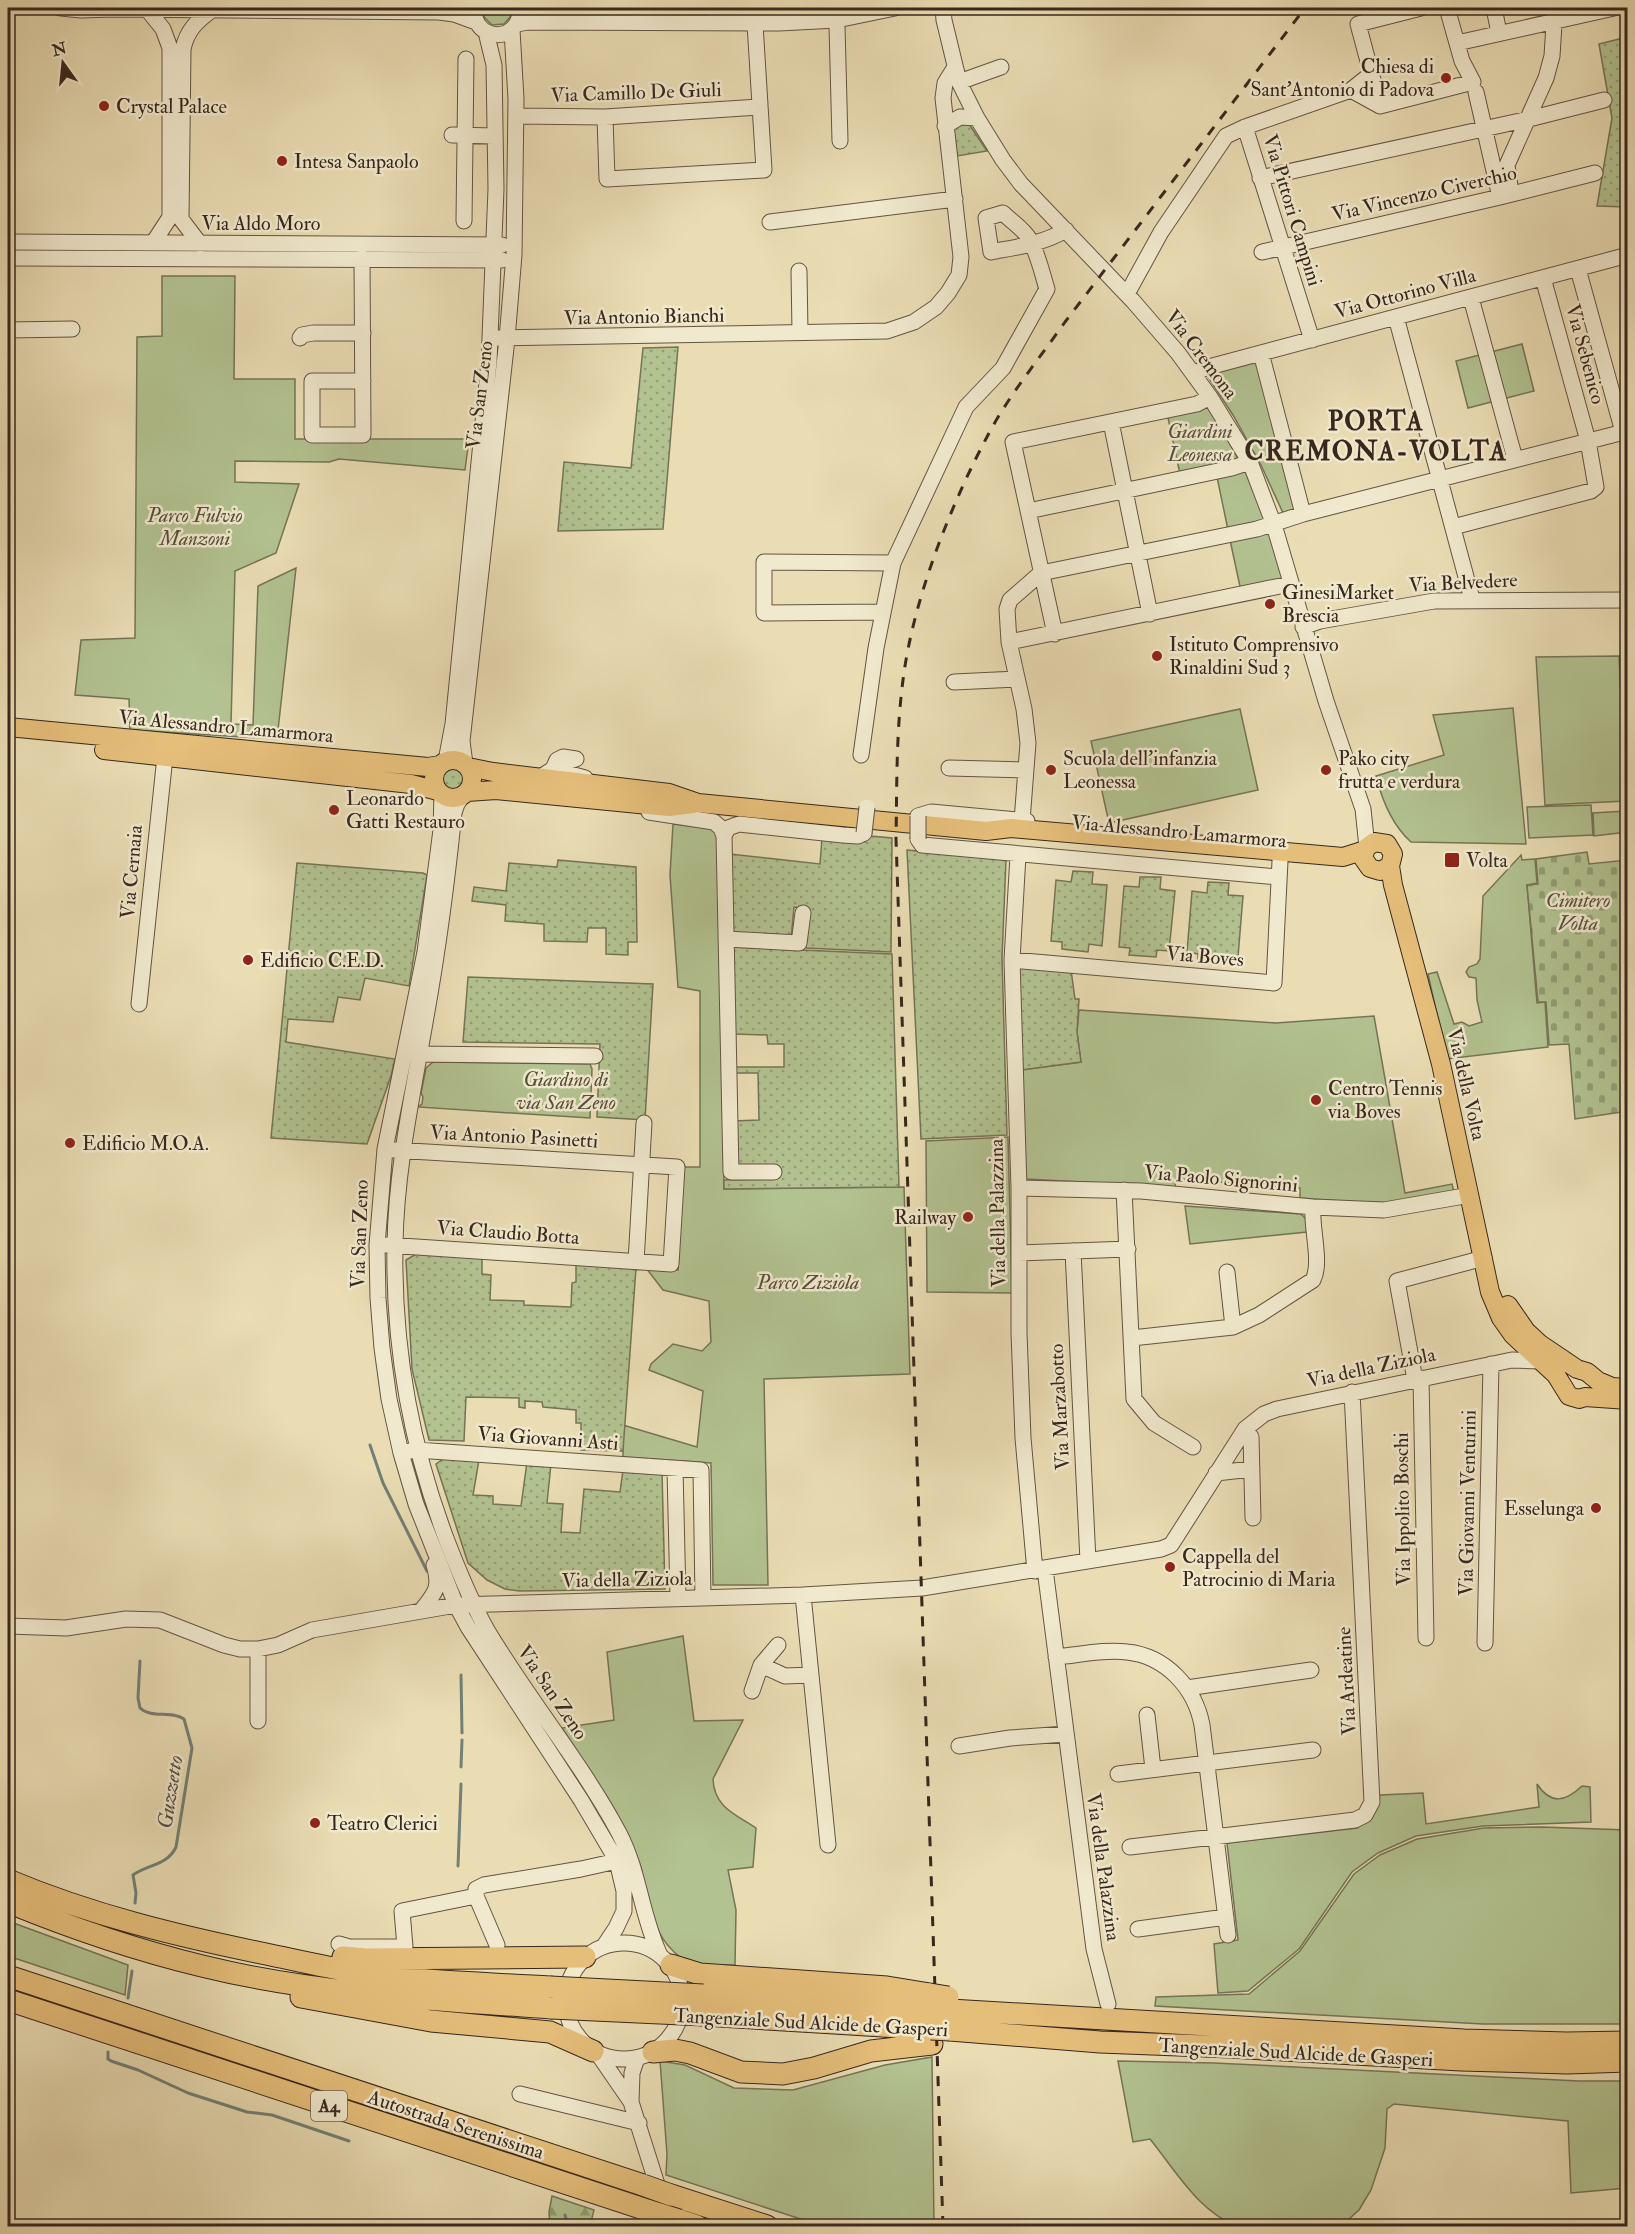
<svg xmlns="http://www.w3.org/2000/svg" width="1635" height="2234" font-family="'IM FELL Double Pica',serif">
  <defs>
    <pattern id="forest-firs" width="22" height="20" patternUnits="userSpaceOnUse" patternTransform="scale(1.5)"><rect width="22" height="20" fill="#b2c290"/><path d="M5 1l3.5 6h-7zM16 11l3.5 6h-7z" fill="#929e75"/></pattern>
    <pattern id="cemetery-stones" width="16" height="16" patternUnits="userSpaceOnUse" patternTransform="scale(1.5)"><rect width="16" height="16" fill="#b2c290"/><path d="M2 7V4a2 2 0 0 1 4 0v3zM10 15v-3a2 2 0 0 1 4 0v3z" fill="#929e75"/></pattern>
    <pattern id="garden-dots" width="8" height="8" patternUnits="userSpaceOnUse" patternTransform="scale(1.5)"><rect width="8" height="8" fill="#b2c290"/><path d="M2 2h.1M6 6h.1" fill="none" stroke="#929e75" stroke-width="1.8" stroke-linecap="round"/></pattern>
  </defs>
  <rect width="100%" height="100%" fill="#eaddb4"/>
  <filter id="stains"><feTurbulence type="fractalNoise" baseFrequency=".00333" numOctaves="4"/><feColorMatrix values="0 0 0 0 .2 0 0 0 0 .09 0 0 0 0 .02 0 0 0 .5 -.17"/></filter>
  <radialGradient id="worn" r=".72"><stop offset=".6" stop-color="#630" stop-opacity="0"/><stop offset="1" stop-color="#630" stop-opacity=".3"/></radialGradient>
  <path fill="#b2c290" stroke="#757456" stroke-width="1.5" d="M484,8H511V16L504,24L492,25L484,17Z
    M162,276H235L234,379H295V439H469L465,470L339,459L329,462L235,461V482L299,484L276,553L235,571L231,724L253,725L258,586L296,568L277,739L130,730L129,699L75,695L81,640L135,638L137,337L162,336Z
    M1522,344L1534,391L1468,408L1456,361Z
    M1257,359L1298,508L1283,513L1261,465L1233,415L1206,374Z
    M1209,404L1239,461L1180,474L1167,413Z
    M1245,471L1266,521L1228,530L1217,477Z
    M1270,533L1285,582L1241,591L1230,540Z
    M1619,656L1626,801L1545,805L1536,657Z
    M1513,708L1526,844L1411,842C1392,825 1382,800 1376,776L1444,755L1433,715Z
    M1240,709L1258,790L1109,823L1091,741Z
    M1591,805L1593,835L1529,838L1527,807Z
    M1626,811L1627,832L1594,836L1593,813Z
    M673,824L714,829L720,838L724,1189L904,1187L910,1374L764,1379L768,1585H713L711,1463L623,1457V1425L697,1447L703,1391L649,1370L651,1364L673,1344L702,1351L711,1342L709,1301L663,1290L646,1268L678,1270L683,1167H700V991L678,987L670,875Z
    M1521,855L1522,860L1535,859L1537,883L1527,885L1537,1003L1545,1002L1548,1047L1447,1059L1428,974L1437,972L1454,1024L1462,1022L1469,1026L1482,1022L1477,1000L1476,978L1469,977L1466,972L1469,967L1477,964L1480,959L1483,896Z
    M1079,1010L1276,1023L1374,1016L1405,1193L1452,1184L1454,1192L1384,1204L1300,1198V1188L1176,1179L1175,1187L1026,1179L1021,1070L1081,1062L1077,1032Z
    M433,1062L590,1064L592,1069L590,1118L418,1107L422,1104L423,1097L421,1093L426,1068Z
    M1008,1137L1012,1293L927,1292L926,1141Z
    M1185,1206L1301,1214L1306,1219L1307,1232L1190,1244Z
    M683,1636L694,1721L743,1720L713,1779C714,1807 735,1814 756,1828L753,1867L728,1870L736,1910L735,1965C713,1965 691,1968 674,1952C650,1930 649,1897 641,1868C638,1857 632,1845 627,1834C610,1797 584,1763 562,1728L614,1720L607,1652Z
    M1537,1784C1551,1805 1565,1802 1582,1786L1590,1787L1591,1822L1483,1826L1416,1836L1378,1853L1352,1872L1299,1949L1248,1991L1218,1993L1214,1944L1238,1940L1227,1843L1357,1828C1371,1819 1376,1811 1380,1795L1423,1793L1426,1824L1539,1807Z
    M1542,1827L1627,1830V2024H1483L1155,2006L1156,1997L1249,1994L1300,1951L1354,1874L1380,1855L1417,1839L1484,1828Z
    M8,1921L128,1965L125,1995L8,1956Z
    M932,2057L934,2226H822L666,2175L667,2154L660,2061L685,2065L734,2088L793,2090L885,2065Z
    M1118,2061L1214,2063L1579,2081H1627V2188L1571,2193L1568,2121L1394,2104L1387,2109L1385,2148L1371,2190L1359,2210L1341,2226H1237C1199,2212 1175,2170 1150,2139L1133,2142Z"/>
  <path fill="url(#forest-firs)" stroke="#757456" stroke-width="1.5" d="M552,2196L594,2210L590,2226H550L549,2212Z"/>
  <path fill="url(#cemetery-stones)" stroke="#757456" stroke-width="1.5" d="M1587,852L1589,864L1627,860L1628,1111L1575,1119L1569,1044L1549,1045L1546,1002H1538L1527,885L1538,884L1536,859Z"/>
  <path fill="url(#garden-dots)" stroke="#757456" stroke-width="1.5" d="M1627,37V207L1597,206L1612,118L1599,44Z
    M969,124L987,151L957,156L953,127Z
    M678,347L663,529L558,531L564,462L631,468L643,348Z
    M440 779a13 13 0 1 1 26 0a13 13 0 1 1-26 0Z
    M870,836L892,838L891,952L806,948L809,909L794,907L791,939L730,935V854L820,864L822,838L865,842Z
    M907,850L1006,860L1002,958L1007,1135L921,1139Z
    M558,860L636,867L637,942H628V955L606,954V928H588L587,942L544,941V924L505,921L506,905L472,901L474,887L506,891L509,863L557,867Z
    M297,863L423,873L427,875L409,986L365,978L360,1000L338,997L333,1022L288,1019L286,1042L395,1059L391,1076L367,1144L271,1138Z
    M1073,871L1093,872L1092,884L1107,885L1102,946L1089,944L1088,952L1062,949V942L1051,941L1056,880L1071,882Z
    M1140,877H1161L1160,889L1175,891L1169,951L1157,950L1156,957L1129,955L1130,948L1119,947L1124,886L1139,887Z
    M1208,882L1229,883L1228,895L1243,896L1238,957L1225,956L1224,963L1198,960V954L1187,952L1192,891L1207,893Z
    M733,947L892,954L899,1187L724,1189V1180L776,1179L775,1167L739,1168L733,1121L759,1120L758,1073H729V1067H784V1044H768L767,1035L734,1034Z
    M1016,967L1071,970L1075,999H1079L1077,1032L1081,1062L1021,1070Z
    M468,977L653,984L645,1120L597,1117L600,1044L463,1042Z
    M418,1253L482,1256V1274L491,1275L490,1300L524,1301V1305L571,1307L572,1283L576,1282V1264L636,1268L623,1451L581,1450V1423H576V1410L543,1407L542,1402L525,1401V1408L519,1407V1398L466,1397L464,1441L429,1440L412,1369L406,1260Z
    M446,1457L479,1460L473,1495L493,1496V1504L521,1506L527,1462L551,1464L547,1503L563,1504L561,1532L580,1533L584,1489L620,1492L623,1470L662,1473L665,1589L520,1591L505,1589L487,1580L468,1563L436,1464Z"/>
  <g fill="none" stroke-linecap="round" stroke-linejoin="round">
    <path stroke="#728076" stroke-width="3" d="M370,1445L383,1483L427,1571
      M461,1675L462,1733
      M461,1767L462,1740
      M458,1866L461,1784
      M135,1903L136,1893L133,1875C148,1864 167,1866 176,1847L192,1748L184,1719C171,1710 152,1719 140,1708L138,1698L140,1661
      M128,1998L132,1971
      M108,2052V2059L111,2061L138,2070L188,2093L247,2112L272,2115L349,2141
      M565,2215L568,2226"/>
    <g stroke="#645443" stroke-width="17">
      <path id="minor" d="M61,8L81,10L113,9L439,12L454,14L476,22
        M474,8C473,43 521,44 520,8
        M711,8H788
        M839,8L837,26L840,141
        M943,8L944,20L959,82L977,118L1003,160L1021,184L1133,301L1178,353L1210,397L1250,462L1274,525L1326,701L1363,809L1367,847
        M1494,8L1499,33
        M147,9L163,29L170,48V217L153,243
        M517,24L528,22L779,23L837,20L895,8
        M1457,43L1614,8
        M959,82L1001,67
        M1351,90L1380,106L1473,82L1462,61L1447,8
        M1476,92L1500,197
        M1380,106L1358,24L1421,8
        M516,116L605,117L759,107
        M605,117L607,179L764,170L755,24
        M945,126L960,117L977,118
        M1245,127L1312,340
        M452,135L495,136
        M1260,178L1529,119L1604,100
        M1511,194L1507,165L1546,78L1552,56L1555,8
        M464,221L466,59
        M770,222L955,199
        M8,242L502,245
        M200,244L181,219L183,49C187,30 197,21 212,10
        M1262,252L1500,197L1595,173
        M8,258L502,260
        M362,258L363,435H312V381H363
        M1578,269L1623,432
        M799,271L800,333
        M1127,294L1161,232L1226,136L1245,127L1351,90L1371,74
        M1471,298L1515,459
        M1396,317L1472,599
        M8,330L72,329
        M300,338L302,335L313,333H363
        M498,338L887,331L914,322L936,307L948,293L959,275L961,257L943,98L945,83L955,67
        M1261,353L1303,514
        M1194,374L1205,368L1628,255
        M1111,422L1150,614
        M1028,511L1232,468L1250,462
        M1453,527L1591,491L1596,487L1588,441L1543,278
        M883,612L764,613V562L893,563
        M1303,627L1320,621L1434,601L1628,600
        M1055,634L1013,442L1197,404L1210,397
        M1009,642L1290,584
        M954,682L1017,679
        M861,755L876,648L893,563L966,407L1003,368L1047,289C1042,273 1038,254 1030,240C1025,230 1011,221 1003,213L986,218L991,252C1017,247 1042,244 1066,230
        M576,759L567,762V773L585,778
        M446,761L453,724L489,362L496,189L494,65L486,32
        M465,764L462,741L507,339L514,255L516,99L512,30
        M949,768L1025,770
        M539,778L553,769L557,760L563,757L576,759
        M442,794L441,830L425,952L385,1149L377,1245L378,1298L382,1348L389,1399L401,1453L416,1504L437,1557L456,1605L468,1627L581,1800L617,1861L624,1891V1911L616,1928L604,1946
        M463,795L457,804L454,813C447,882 438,950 426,1017C413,1093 396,1169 395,1245C393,1347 411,1446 447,1541C459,1572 471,1602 487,1630C528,1699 581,1762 619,1833C639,1871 641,1914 659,1953
        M649,812L714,822L721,828L724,836
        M918,816L931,812L1027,821
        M1022,821L1028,743L1024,709L1009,642L1007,609L1010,600L1041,573L1257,529L1303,514L1628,431
        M918,839L922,845L1278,877
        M1018,855L1012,960L1019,1188V1333L1023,1438L1035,1571
        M726,939L799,943L803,913
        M1012,960L1274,983L1280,861
        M139,1004L166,747
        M412,1054L595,1056
        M774,1172H731L724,836L728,828L739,824L843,835L858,836L864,833
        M1019,1188L1141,1191L1313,1207L1384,1210L1470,1195
        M1124,1190L1134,1399L1154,1423L1193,1447
        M387,1245L671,1264L677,1167L394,1150
        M1073,1251L1088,1561
        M1019,1253L1128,1249
        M636,1262L644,1123
        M1227,1272L1233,1327
        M1132,1338L1233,1327L1259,1315L1313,1280C1322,1262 1311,1229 1313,1207
        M1421,1378L1426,1638
        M1415,1380L1397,1281L1484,1258
        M1245,1429L1251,1437L1253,1518
        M410,1451L417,1450L701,1470L703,1598
        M675,1469L678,1598
        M1216,1473L1252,1469
        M1045,1569L1094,1949L1108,2004
        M803,1595L828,1845
        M421,1611C435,1593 441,1588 434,1565
        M8,1626L66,1628L126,1619L160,1620L224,1645L240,1649H258L278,1645L312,1630L456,1605L803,1595L922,1588L1161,1549L1171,1545L1245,1429L1264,1414L1277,1409L1512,1360L1541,1361
        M1485,1643L1491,1364
        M1056,1657C1079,1655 1104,1649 1127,1652C1166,1656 1195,1688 1202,1725L1228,1935
        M761,1665L785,1676L811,1675
        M1187,1688L1311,1670
        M752,1691L761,1665L778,1645
        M1147,1715L1153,1769
        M258,1721V1649
        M959,1746L1010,1738L1066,1734
        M1118,1774L1313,1750
        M1130,1847L1355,1820L1365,1815L1372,1802L1352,1392
        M476,1896V1889L484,1885L581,1869L617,1861
        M1138,1929L1226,1917
        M566 2001a58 58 0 1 1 116 0a58 58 0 1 1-116 0Z
        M339,1944L349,1947H405L402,1911L476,1896L497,1945
        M598,2054L631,2102
        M637,2058L632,2073L631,2102L661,2197
        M520,2094L639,2123"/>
    </g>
    <g stroke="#38271d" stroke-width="20">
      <path id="major" d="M8,727L428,767L440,765
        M104,750L411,784L438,791
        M434 779a19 19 0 1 1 38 0a19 19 0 1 1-38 0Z
        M468,767L493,772L669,793L698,803L986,831L1011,828L1343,857L1365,850
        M467,792L496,790L669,807L693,804
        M1390,866L1380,871L1370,868L1363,858L1366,848L1374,842L1387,844L1393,854L1390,866L1393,885L1441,1064L1490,1292L1501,1318L1513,1335L1556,1375L1569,1396L1579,1399L1585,1397L1628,1400
        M1508,1305L1526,1331L1540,1344L1577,1369L1587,1372L1598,1381L1612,1387L1628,1388"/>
    </g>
    <g stroke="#38271d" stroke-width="23">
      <path id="highway" d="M8,1880C91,1915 178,1936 266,1954C295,1960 325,1967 355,1972C419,1982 485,1983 550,1987
        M8,1902C71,1928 136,1950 202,1966C316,1994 435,2000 551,2008
        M343,1957L366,1959L585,1957
        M671,1965L700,1974L887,1987L930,1994
        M8,1976L643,2185
        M703,1995L928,2010
        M301,1997L431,2021L550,2032L593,2051
        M8,2000L650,2211
        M950,2010L1464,2040L1567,2043L1628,2042
        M703,2015L931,2029
        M950,2030L1100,2042L1230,2047L1461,2060L1567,2063L1628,2061
        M653,2052L675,2050L690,2053L741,2072L783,2074L814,2068L871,2051L932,2044
        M671,2195L767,2226
        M679,2220L697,2226"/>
    </g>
    <use href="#minor" stroke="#f1e9ce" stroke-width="15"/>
    <use href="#major" stroke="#e5be7a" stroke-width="18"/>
    <use href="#highway" stroke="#e5be7a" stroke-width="21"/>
    <path stroke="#38271d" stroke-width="3" stroke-dasharray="10 10" stroke-linecap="butt" d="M943,2226L896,839C897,786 896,733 903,680C913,600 950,506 988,435C1009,395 1039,359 1065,322L1305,8"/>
    <g stroke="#645443" stroke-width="17" stroke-linecap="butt">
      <path id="minor-bridge" d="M918,816V839
        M864,833L867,807"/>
    </g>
    <g stroke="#38271d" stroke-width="23" stroke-linecap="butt">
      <path id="highway-bridge" d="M550,1987L703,1995
        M930,1994L948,1997
        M551,2008L703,2015
        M928,2010H950
        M931,2029L950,2030
        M643,2185L671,2195
        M650,2211L679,2220"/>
    </g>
    <use href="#minor-bridge" stroke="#f1e9ce" stroke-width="15"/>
    <use href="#highway-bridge" stroke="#e5be7a" stroke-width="21"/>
  </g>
  <g fill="#8f2418" stroke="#f1e9ce" stroke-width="2">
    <circle cx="1446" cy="78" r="6"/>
    <circle cx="104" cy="106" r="6"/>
    <circle cx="282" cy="161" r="6"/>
    <circle cx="1270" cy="604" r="6"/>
    <circle cx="1157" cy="656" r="6"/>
    <circle cx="1051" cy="770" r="6"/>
    <circle cx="1326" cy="770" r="6"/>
    <circle cx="334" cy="810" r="6"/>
    <rect x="1444" y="852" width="16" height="16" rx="3"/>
    <circle cx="248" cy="960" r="6"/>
    <circle cx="1316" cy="1100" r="6"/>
    <circle cx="70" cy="1143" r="6"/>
    <circle cx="968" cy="1217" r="6"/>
    <circle cx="1596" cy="1508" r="6"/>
    <circle cx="1170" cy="1567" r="6"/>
    <circle cx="315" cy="1823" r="6"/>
  </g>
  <g text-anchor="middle" stroke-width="5" stroke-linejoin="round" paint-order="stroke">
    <rect fill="#f1e9ce" stroke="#706152" stroke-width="1.5" x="311" y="2091" width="36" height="30" rx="4.5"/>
    <g font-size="18" font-weight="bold" fill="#38271d">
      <text x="329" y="2112">A4</text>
    </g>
    <g font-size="20" fill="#38271d" stroke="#f1e9ce" text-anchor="start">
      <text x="1434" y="73" text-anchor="end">Chiesa di<tspan x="1434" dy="23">Sant'Antonio di Padova</tspan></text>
      <text x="116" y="113">Crystal Palace</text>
      <text x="294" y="168">Intesa Sanpaolo</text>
      <text x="1282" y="599">GinesiMarket<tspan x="1282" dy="23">Brescia</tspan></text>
      <text x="1169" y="651">Istituto Comprensivo<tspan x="1169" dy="23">Rinaldini Sud 3</tspan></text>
      <text x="1063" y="765">Scuola dell'infanzia<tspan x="1063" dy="23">Leonessa</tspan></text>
      <text x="1338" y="765">Pako city<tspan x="1338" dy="23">frutta e verdura</tspan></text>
      <text x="346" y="805">Leonardo<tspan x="346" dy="23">Gatti Restauro</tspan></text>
      <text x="1466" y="867">Volta</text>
      <text x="260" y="967">Edificio C.E.D.</text>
      <text x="1328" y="1095">Centro Tennis<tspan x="1328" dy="23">via Boves</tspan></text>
      <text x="82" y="1150">Edificio M.O.A.</text>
      <text x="956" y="1224" text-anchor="end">Railway</text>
      <text x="1584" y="1515" text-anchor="end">Esselunga</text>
      <text x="1182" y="1563">Cappella del<tspan x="1182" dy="23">Patrocinio di Maria</tspan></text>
      <text x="327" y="1830">Teatro Clerici</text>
    </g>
    <g font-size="20" fill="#38271d" stroke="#f1e9ce">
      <text transform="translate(636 92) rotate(-2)" y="7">Via Camillo De Giuli</text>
      <text transform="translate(1424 193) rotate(-13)" y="7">Via Vincenzo Civerchio</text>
      <text transform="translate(1293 210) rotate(73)" y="7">Via Pittori Campini</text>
      <text x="261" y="230">Via Aldo Moro</text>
      <text transform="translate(1405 293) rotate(-15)" y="7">Via Ottorino Villa</text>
      <text transform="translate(644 316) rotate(-1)" y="7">Via Antonio Bianchi</text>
      <text transform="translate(1202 354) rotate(53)" y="7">Via Cremona</text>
      <text transform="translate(1586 354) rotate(75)" y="7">Via Sebenico</text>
      <text transform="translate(479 395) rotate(-83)" y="7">Via San Zeno</text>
      <text transform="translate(1463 582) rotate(-3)" y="7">Via Belvedere</text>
      <text transform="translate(226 726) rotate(5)" y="7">Via Alessandro Lamarmora</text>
      <text transform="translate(1179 831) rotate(5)" y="7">Via Alessandro Lamarmora</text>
      <text transform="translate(131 872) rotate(-85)" y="7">Via Cernaia</text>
      <text transform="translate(1205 956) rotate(5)" y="7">Via Boves</text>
      <text transform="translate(1467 1084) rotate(77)" y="7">Via della Volta</text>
      <text transform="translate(514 1136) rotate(3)" y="7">Via Antonio Pasinetti</text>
      <text transform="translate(1221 1178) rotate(5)" y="7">Via Paolo Signorini</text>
      <text transform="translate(997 1213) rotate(-91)" y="7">Via della Palazzina</text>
      <text transform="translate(508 1232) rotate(4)" y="7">Via Claudio Botta</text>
      <text transform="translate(359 1234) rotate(-88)" y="7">Via San Zeno</text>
      <text transform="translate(1371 1367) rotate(-12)" y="7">Via della Ziziola</text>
      <text transform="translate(1059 1407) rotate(-93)" y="7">Via Marzabotto</text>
      <text transform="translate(548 1438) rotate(4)" y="7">Via Giovanni Asti</text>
      <text transform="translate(1467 1503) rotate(-89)" y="7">Via Giovanni Venturini</text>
      <text transform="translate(1402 1509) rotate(-91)" y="7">Via Ippolito Boschi</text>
      <text transform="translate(627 1579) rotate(-1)" y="7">Via della Ziziola</text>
      <text transform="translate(1346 1681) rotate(-93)" y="7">Via Ardeatine</text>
      <text transform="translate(553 1692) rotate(56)" y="7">Via San Zeno</text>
      <text transform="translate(1104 1867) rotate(82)" y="7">Via della Palazzina</text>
      <text transform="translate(811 2022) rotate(3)" y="7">Tangenziale Sud Alcide de Gasperi</text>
      <text transform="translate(1296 2052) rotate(3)" y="7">Tangenziale Sud Alcide de Gasperi</text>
      <text transform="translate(456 2124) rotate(18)" y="7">Autostrada Serenissima</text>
    </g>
    <g font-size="20" font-style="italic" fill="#564e3a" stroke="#f1e9ce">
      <text x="1200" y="438">Giardini<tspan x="1200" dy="23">Leonessa</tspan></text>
      <text x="195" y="522">Parco Fulvio<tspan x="195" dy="23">Manzoni</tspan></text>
      <text x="1578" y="907">Cimitero<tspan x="1578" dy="23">Volta</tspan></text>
      <text x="566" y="1086">Giardino di<tspan x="566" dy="23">via San Zeno</tspan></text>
      <text x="808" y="1289">Parco Ziziola</text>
    </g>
    <g font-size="21" font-style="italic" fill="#504c42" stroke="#f1e9ce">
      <text transform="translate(170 1792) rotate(-81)" y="7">Guzzetto</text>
    </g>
    <g font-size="26" font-weight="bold" letter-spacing="1.5" fill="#38271d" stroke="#f1e9ce">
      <text x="1376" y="430">PORTA<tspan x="1376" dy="30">CREMONA-VOLTA</tspan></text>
    </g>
  </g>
  <rect width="1635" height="2234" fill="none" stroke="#eaddb4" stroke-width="30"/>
  <rect x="9" y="9" width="1617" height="2216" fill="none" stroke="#38271d" stroke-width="3"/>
  <rect x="15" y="15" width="1605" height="2204" fill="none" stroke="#38271d" stroke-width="1.5"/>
  <g transform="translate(63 63) rotate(345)" stroke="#f1e9ce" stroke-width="4.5" paint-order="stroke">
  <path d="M0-4.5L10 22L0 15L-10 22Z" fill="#38271d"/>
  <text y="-9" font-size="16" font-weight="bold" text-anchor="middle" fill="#38271d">N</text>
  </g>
  <rect width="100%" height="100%" filter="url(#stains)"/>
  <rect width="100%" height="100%" fill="url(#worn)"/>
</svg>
